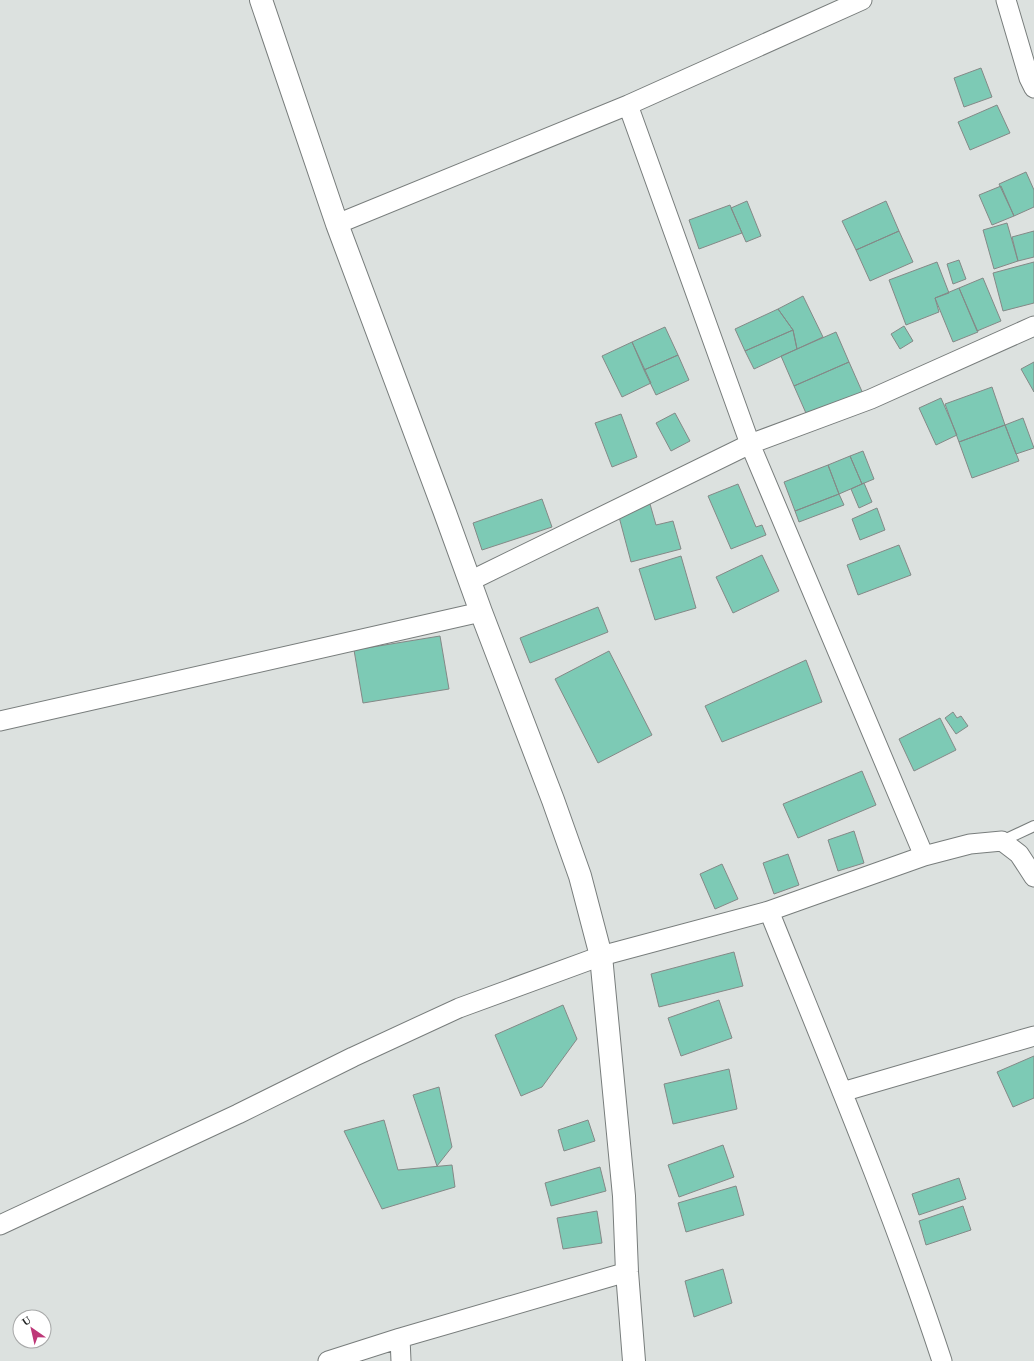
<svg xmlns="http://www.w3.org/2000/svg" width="1034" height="1361" font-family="Georgia,serif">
  <rect width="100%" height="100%" fill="#dce1df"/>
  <path fill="#7dcab5" stroke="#848987" d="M981,68L992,97L964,107L954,78Z
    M997,105L1010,133L970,150L958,122Z
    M1026,172L1034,190V207L1014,216L999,184Z
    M1001,186L1014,216L992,225L979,195Z
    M747,201L761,236L746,242L731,208Z
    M886,201L899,231L856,250L842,221Z
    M730,205L742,233L699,249L689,220Z
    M1007,223L1018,261L994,269L983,230Z
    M899,231L913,262L870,281L856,250Z
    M1034,231V257L1018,261L1012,237Z
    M959,260L966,279L953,284L947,264Z
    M937,262L949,293L935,298L939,312L906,325L889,280Z
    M1034,262V303L1003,311L993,273Z
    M983,278L1001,321L977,331L959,288Z
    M959,288L978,332L953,342L935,298Z
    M803,296L823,337L797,349L793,330L778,309Z
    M778,309L793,330L745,351L735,329Z
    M904,326L913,341L900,349L891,334Z
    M665,327L678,355L644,370L632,342Z
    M793,330L797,349L754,369L745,351Z
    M836,332L849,362L794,386L781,356Z
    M632,342L651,383L622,397L602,356Z
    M678,355L689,380L656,395L644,370Z
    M849,362L864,396L809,420L794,386Z
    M1034,362V392L1021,369Z
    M992,387L1005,425L959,442L945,404Z
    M941,398L957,435L936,445L919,408Z
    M675,413L690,441L671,451L656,423Z
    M621,414L637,457L612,467L595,423Z
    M1023,418L1034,448L1016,454L1005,425Z
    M1005,425L1019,461L972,478L959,442Z
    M863,451L874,479L862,484L850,456Z
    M850,456L862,484L839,494L828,465Z
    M828,465L839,494L795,511L784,482Z
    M864,483L872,502L859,508L851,489Z
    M738,484L756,527L762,525L766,535L731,549L708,496Z
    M839,494L844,505L799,522L795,511Z
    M542,499L552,527L482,550L473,523Z
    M650,504L656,525L673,521L681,549L631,562L618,513Z
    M877,508L885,530L860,540L852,519Z
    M899,545L911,575L858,595L847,565Z
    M762,555L779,591L733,613L716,577Z
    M681,556L696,608L655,620L639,569Z
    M598,607L608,632L530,663L520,638Z
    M440,636L449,689L363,703L354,650Z
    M609,651L652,735L598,763L555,679Z
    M806,660L822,702L722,742L705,706Z
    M953,712L957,718L961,716L968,726L956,734L945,718Z
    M940,718L956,750L914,771L899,739Z
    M862,771L876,805L798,838L783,804Z
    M854,831L864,863L838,871L828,840Z
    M788,854L799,885L774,894L763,863Z
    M722,864L738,899L715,909L700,874Z
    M734,952L743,986L659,1007L651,974Z
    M719,1000L732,1038L681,1056L668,1018Z
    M563,1005L577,1039L542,1087L521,1096L495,1035Z
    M1034,1056V1098L1013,1107L997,1072Z
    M729,1069L737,1109L673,1124L664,1084Z
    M439,1087L452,1147L437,1166L413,1095Z
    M384,1120L398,1170L452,1165L455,1187L382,1209L344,1131Z
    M588,1120L595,1141L564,1151L558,1130Z
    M723,1145L734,1177L679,1197L668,1165Z
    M600,1167L606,1191L551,1206L545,1183Z
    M959,1178L966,1199L919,1215L912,1194Z
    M736,1186L744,1215L686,1232L678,1203Z
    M963,1206L971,1230L926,1245L919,1221Z
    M597,1211L602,1243L563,1249L557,1218Z
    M723,1269L732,1303L694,1317L685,1281Z"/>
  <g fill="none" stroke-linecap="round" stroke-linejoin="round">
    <g stroke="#787d7c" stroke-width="12">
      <path id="lane" d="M1002,841L1034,826"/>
    </g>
    <g stroke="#787d7c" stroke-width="21">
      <path id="street" d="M1006,0L1029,78L1034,88
        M628,105L750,444L924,856
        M337,224L628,105L862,0
        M470,581L750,444L871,399L1034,326
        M0,721L481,612
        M769,911C829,1060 892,1209 942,1361
        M842,1092L1034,1036
        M0,1225L238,1114L353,1057L459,1008L601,956L769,911L924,856L970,844L1002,841L1019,854L1034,877
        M400,1338L401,1361
        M328,1361L400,1338L627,1272"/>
    </g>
    <g stroke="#787d7c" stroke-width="24">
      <path id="secondary" d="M261,0L337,224L444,510L481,612L553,800L580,876L601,956L624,1196L627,1272L634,1361"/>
    </g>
    <use href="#lane" stroke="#fff" stroke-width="10"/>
    <use href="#street" stroke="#fff" stroke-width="19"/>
    <use href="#secondary" stroke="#fff" stroke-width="22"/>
  </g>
  <g transform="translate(32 1329) rotate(326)"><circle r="19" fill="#ffffff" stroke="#a7a8a8"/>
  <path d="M0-3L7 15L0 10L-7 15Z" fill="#be3878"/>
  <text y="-6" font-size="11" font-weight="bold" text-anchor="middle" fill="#242626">U</text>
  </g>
</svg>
